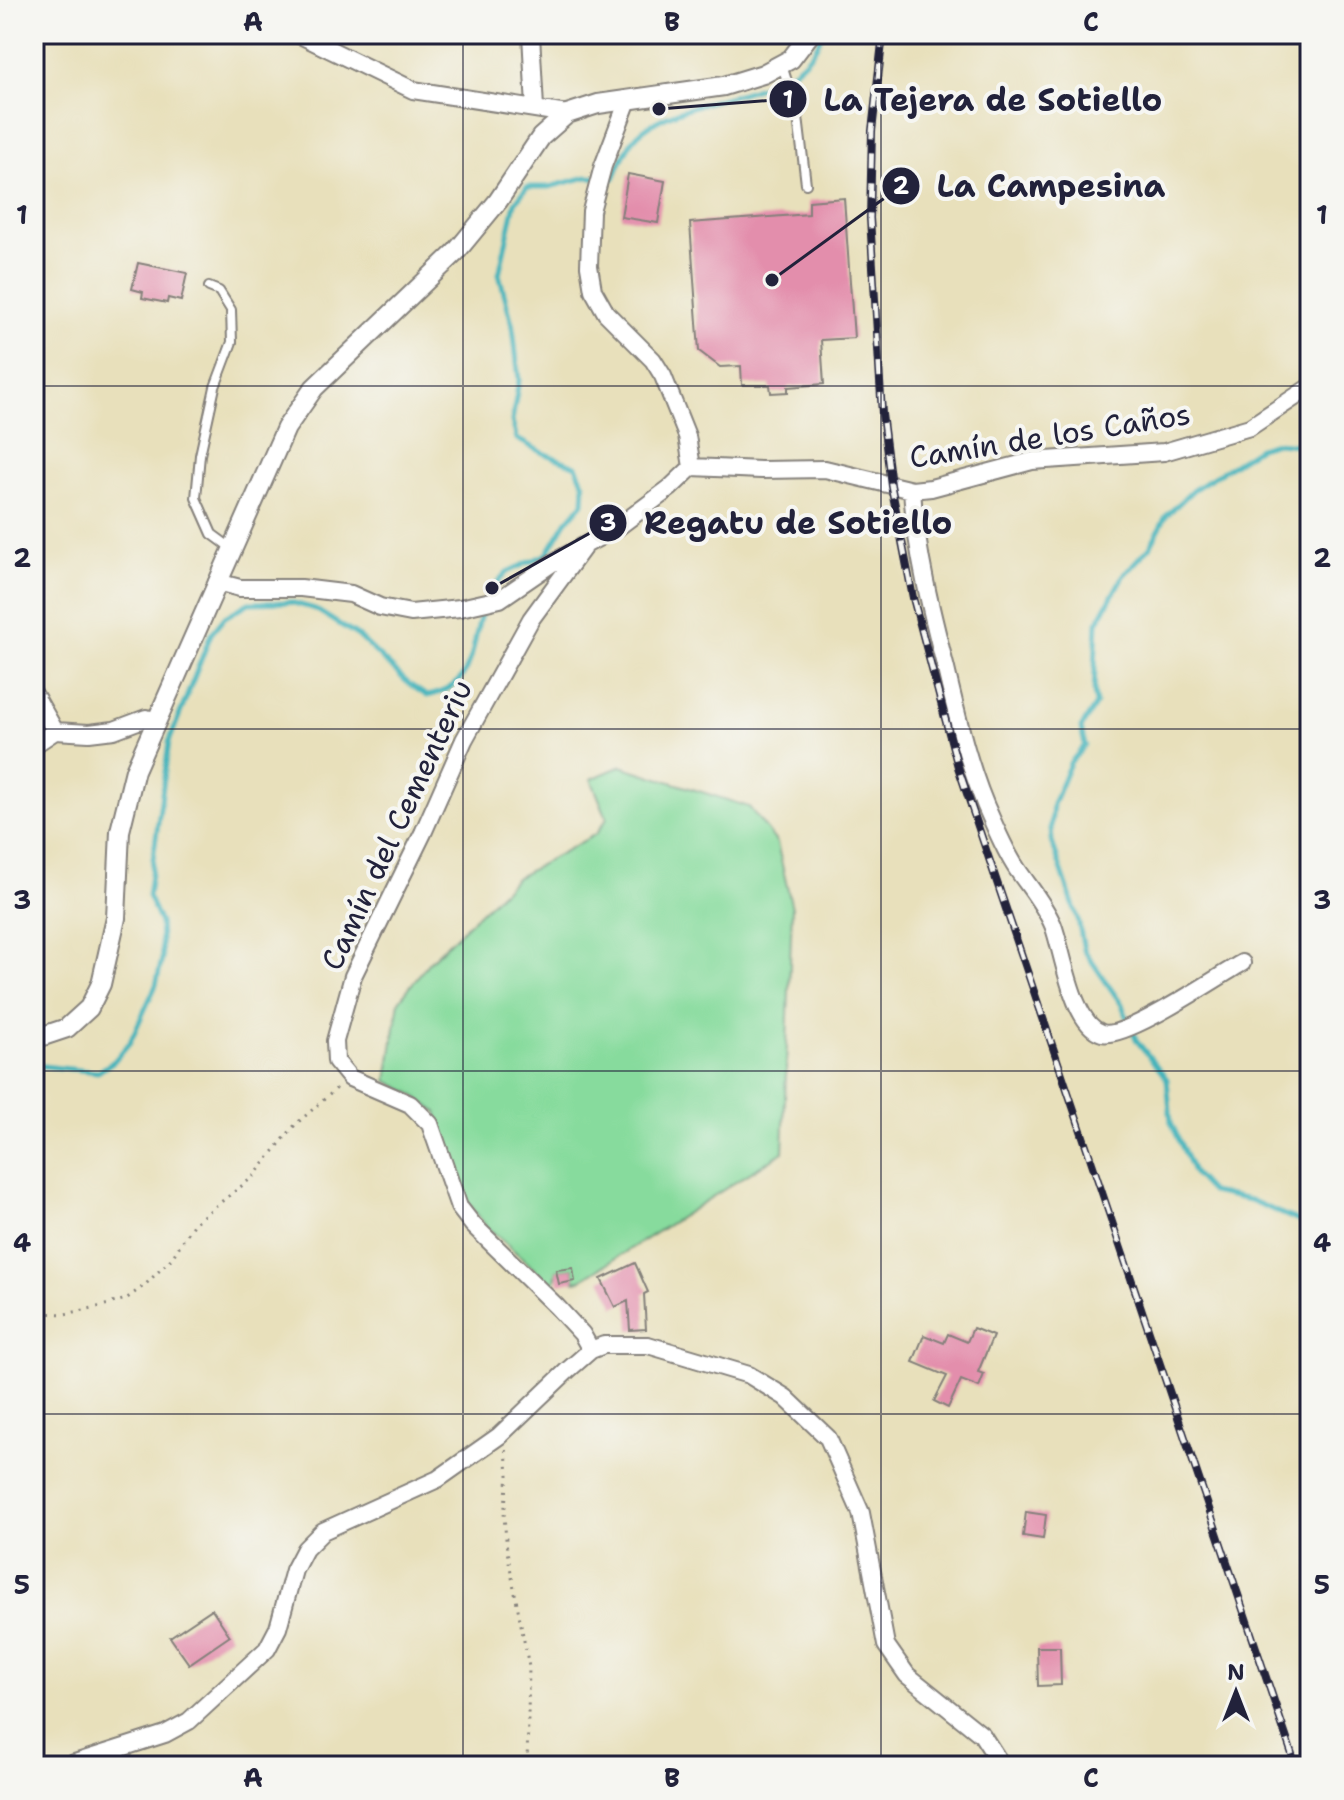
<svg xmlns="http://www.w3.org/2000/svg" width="1344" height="1800" font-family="'Shantell Sans',sans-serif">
  <rect width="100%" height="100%" fill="#f6f6f2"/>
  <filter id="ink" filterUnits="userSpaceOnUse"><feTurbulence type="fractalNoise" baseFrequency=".0125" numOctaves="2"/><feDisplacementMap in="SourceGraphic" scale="16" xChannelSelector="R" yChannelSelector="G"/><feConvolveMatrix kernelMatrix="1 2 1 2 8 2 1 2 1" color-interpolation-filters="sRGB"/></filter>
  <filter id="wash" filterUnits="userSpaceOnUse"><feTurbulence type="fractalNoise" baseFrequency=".006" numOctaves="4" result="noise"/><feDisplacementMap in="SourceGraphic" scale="32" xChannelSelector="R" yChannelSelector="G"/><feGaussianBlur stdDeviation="1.8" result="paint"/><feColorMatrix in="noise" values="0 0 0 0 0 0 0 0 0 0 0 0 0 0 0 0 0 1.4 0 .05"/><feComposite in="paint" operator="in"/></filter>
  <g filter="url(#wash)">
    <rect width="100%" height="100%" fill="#e8e0bb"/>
    <path fill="#87db9d" stroke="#547e6c" stroke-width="2" d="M621,766L749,807L777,843L792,908L783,1152L581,1280L575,1281L573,1268L557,1270L554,1286L486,1226L464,1197L437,1112L411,1093L387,1081L399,1001L429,962L516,878L596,834L607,818L591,779Z"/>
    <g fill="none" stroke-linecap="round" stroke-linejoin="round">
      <path stroke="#44b4bb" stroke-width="5" d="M1310,446L1276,443L1259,448L1193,490L1166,516L1150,547L1123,576L1097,623L1094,692L1096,704L1081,728L1085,745L1070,763L1053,804L1051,827L1052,842L1078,919L1084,950L1122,1005L1137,1041L1167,1079L1171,1122L1194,1174L1211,1192L1250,1200L1310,1226
        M488,597L492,588L507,572L547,554L566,522L583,503L584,484L576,466L543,453L517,439L512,421L519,380L513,327L499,274L515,203L527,187H549L587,177L614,178C621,162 628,142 642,131C693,90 797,103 822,34
        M34,1065L98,1072L114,1061L130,1042L156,985L162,959L160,923L148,896L169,742L211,634L225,617L249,603L290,602L315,609L358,636L409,684L427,696C480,686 469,643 484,606"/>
    </g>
    <g id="blocks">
      <path fill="#e38eac" d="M628,174L665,181L658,223L621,217Z
        M844,198L854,338L821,340L824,384L788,387V392L771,393L770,385H742L741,366L720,367L699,351L690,223L809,214V201Z
        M138,263L187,273L181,301L168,298L167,303L142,298L143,292L132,289Z
        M635,1263L648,1292L644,1294L646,1329L630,1330L628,1301L615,1307L601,1279Z
        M573,1268L575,1281L559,1284L556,1270Z
        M973,1328L993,1336L978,1372L984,1374L979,1387L961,1380L948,1408L934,1401L947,1376L913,1362L924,1335L944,1343L948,1334L967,1342Z
        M1026,1512L1046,1515L1043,1539L1023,1536Z
        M212,1609L230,1636L189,1664L170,1637Z
        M1037,1647H1060L1061,1685L1038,1686Z"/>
    </g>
  </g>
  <g filter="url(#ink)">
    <use href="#blocks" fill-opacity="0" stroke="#85817b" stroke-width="2"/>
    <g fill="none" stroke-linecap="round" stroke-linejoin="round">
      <g stroke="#85817b" stroke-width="12">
        <path id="service" d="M782,65L798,117L806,184
          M209,287L219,291L231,310L232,342L215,387L200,455L196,498L212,534L231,548"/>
      </g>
      <g stroke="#85817b" stroke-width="20">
        <path id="minor" d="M298,34L413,90L567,114
          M531,34L535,108
          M628,100L603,166L591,211L589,266L593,290L606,313L653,360L663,376L687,436L692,467
          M692,467L761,470L825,469L912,490L931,488L1032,461L1164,452L1250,427L1310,387
          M912,490C916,551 931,610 946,669C958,720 970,773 992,820C999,836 1007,854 1017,869C1030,888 1044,904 1053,925C1063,951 1072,1024 1102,1033C1125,1040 1217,977 1242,963
          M583,548L531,619L464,740L423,833L353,976L335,1041L336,1061L350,1078L410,1104L430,1124L459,1207L473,1225L557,1307L582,1334L591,1350
          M217,582L240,588H301L351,594L380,607L411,613L460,608L500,599L554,562L618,527L670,488L692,467
          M34,694L55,731
          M34,745L55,731L89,733L114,730L146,718L157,720
          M65,1766L165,1734L189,1721L267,1649L278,1628L294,1570L305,1549L323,1531L438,1479L499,1436L568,1370L591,1350L604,1345H648L749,1375L785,1397L828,1438L861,1513L886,1645L907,1675L982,1735L1002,1766"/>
      </g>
      <g stroke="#85817b" stroke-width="22">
        <path id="tertiary" d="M34,1039L67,1028L89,1008L101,984L116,918L120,831L135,770L286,428L314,388L456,252L498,201L541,137L567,114L598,104L724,86L763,74L791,59L810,34"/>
      </g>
      <path stroke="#85817b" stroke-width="3" stroke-dasharray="2 6" stroke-linecap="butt" d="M34,1313L65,1314L102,1306L126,1299L145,1285L172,1258L194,1223L253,1177L295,1125L337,1088
        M506,1450L508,1475L504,1516L507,1551L529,1667L527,1766"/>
      <use href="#service" stroke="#fff" stroke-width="8"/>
      <use href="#minor" stroke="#fff" stroke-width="16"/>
      <use href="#tertiary" stroke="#fff" stroke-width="18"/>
      <g stroke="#22223b" stroke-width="8">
        <path id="rail" d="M883,34L872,131L870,218L882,414L891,485L913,598L958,767L1296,1766"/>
      </g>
      <use href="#rail" stroke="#f6f6f2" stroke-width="5" stroke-dasharray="15" stroke-linecap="butt"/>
    </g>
  </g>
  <path fill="none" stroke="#22223b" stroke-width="2" stroke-opacity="0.55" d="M463,34V1766M881,34V1766M34,386H1310M34,729H1310M34,1071H1310M34,1414H1310"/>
  <g text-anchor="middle" stroke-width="8" stroke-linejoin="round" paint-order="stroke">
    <g font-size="30" fill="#22223b" stroke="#f6f6f2">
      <text transform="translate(1050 436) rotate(-9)" y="10">Camín de los Caños</text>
      <text transform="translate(397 825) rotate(-65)" y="10">Camín del Cementeriu</text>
    </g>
  </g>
  <path fill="none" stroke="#22223b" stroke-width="3" d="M659 109L788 99M772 280L901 186M492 588L608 523"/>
  <g fill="#22223b" stroke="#f6f6f2" stroke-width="3">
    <circle cx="659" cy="109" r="8"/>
    <circle cx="772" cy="280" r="8"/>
    <circle cx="492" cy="588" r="8"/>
    <circle cx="788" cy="99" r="20"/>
    <circle cx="901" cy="186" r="20"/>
    <circle cx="608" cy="523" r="20"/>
  </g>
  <g font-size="24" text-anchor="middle" font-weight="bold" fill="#fff">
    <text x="788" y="108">1</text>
    <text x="901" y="194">2</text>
    <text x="608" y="531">3</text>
  </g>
  <g font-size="32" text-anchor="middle" font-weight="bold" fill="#22223b" stroke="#f6f6f2" stroke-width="8" stroke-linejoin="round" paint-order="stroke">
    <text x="993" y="111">La Tejera de Sotiello</text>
    <text x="1051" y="197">La Campesina</text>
    <text x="798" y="534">Regatu de Sotiello</text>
  </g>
  <rect width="1344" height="1800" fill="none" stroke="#f6f6f2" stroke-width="88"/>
  <g transform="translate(1236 1692)" stroke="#f6f6f2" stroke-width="6" paint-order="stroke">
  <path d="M0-6L14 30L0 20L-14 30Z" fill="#22223b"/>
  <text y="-12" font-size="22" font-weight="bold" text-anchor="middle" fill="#22223b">N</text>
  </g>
  <rect x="44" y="44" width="1256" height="1712" fill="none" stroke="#22223b" stroke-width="3"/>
  <g font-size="26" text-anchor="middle" font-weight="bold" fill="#22223b">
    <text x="253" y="31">A</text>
    <text x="672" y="31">B</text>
    <text x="1091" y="31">C</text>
    <text x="22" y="224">1</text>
    <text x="1322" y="224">1</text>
    <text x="22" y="567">2</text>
    <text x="1322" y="567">2</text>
    <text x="22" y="909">3</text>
    <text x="1322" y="909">3</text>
    <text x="22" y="1252">4</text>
    <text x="1322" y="1252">4</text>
    <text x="22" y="1594">5</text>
    <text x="1322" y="1594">5</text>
    <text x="253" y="1787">A</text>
    <text x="672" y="1787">B</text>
    <text x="1091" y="1787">C</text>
  </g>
</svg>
